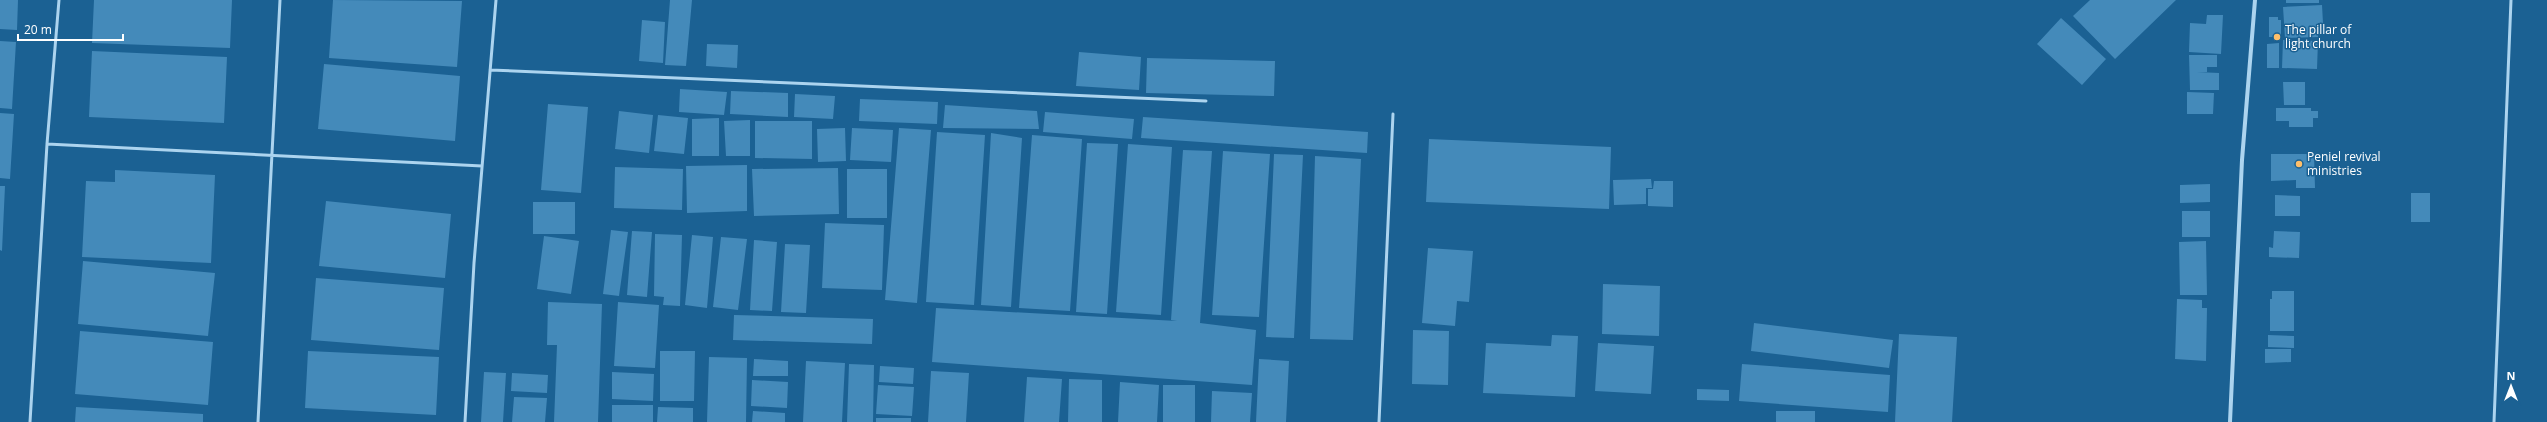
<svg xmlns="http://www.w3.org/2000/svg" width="2547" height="422" font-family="'Open Sans',sans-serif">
  <rect width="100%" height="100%" fill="#1b6193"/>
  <path fill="#448aba" d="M0,0H18L17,30L0,29Z
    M94,0H232L230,48L92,43Z
    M333,0L462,1L457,67L329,58Z
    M670,0H692L686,66L665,65Z
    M2090,0H2176L2115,59L2073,16Z
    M2286,0H2319V3H2286Z
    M2322,5L2323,23H2318V37L2285,38L2283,7Z
    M2207,15H2223L2221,54L2189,52L2190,23L2206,24Z
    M2269,17H2278V20H2281V37H2269Z
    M2061,18L2106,59L2082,85L2037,44Z
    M642,20L665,22L663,63L639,61Z
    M2283,40L2318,41L2317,69L2282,68Z
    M0,41L16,42L12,109L0,108Z
    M2279,43V68H2267V44Z
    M707,44L738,45L737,68L706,66Z
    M92,51L227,57L224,123L89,117Z
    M1079,52L1141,57L1139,90L1076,86Z
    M2189,55H2217V67H2207V72H2197L2219,73V90H2190Z
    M1147,58L1275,61L1274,96L1146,93Z
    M324,64L460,76L455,141L318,129Z
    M2283,82H2305V105H2284Z
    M680,89L727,92L724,115L679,112Z
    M731,91L788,93V117L730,114Z
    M2187,92L2214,93L2213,114H2187Z
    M795,94L835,96L833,119L794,117Z
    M860,99L938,102L937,124L859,121Z
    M548,104L588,107L581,193L541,190Z
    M945,105L1037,111L1039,129L943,128Z
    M2276,108H2311V111H2318V118H2313V127H2289V121H2276Z
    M619,111L653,115L649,153L615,149Z
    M1045,112L1134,119L1132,139L1043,132Z
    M0,113L14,114L10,179L0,178Z
    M658,115L688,118L684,154L654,151Z
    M1143,117L1368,132L1367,153L1141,138Z
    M719,118V156H692V119Z
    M750,120V156H726L724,121Z
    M755,121H812V159L755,158Z
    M845,128L846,161L818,162L817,129Z
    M852,128L893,130L891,162L850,160Z
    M899,128L931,130L917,303L885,300Z
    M937,132L985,135L974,305L926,302Z
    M991,133L1022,138L1011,307L981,305Z
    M1032,135L1082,139L1070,311L1019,308Z
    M1429,139L1611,147L1609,209L1426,202Z
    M1087,143L1118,144L1107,314L1076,312Z
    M1128,144L1172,147L1161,315L1116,312Z
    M1183,150L1212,151L1200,323L1256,330L1252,385L932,362L936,308L1177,321L1171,320Z
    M1223,151L1270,154L1259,317L1212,315Z
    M1274,154L1303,155L1294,338L1266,337Z
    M2271,154H2314L2315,188H2296V180L2271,181Z
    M1315,156L1361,159L1353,340L1310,339Z
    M747,165V211L687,213L686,166Z
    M615,167L683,169L682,210L614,208Z
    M838,168L839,214L754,216L752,169Z
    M847,169H887V218H847Z
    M115,170L215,175L211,263L82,257L86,181L115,182Z
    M1651,179L1652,188H1646V204L1614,205L1613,180Z
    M1654,181H1673V207L1648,206V189H1653Z
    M2210,184V202L2180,203V185Z
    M0,186H5L2,251L0,250Z
    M2411,193H2430V222H2411Z
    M2275,195L2300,196V216H2275Z
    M326,201L451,214L445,278L319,266Z
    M533,202H575V234H533Z
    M2182,211H2210V237H2182Z
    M825,223L884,225L882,290L822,288Z
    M611,230L628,232L619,296L603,294Z
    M632,231L652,232L647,297L627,295Z
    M2274,231L2300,232L2299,258L2269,257V247L2273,248Z
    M655,234L682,235L680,306L663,305L664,297L654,296Z
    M692,235L713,237L707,308L685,305Z
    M544,236L579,241L571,294L537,289Z
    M721,237L747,239L738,310L713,307Z
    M754,240L777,242L772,311L750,310Z
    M2206,241L2207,295H2180L2179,242Z
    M785,244L810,245L806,313L781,312Z
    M1428,248L1473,251L1469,302L1457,301L1455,326L1422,323Z
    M83,261L215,273L208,336L78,324Z
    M316,278L444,288L439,350L311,340Z
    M1603,284L1660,286L1659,336L1602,334Z
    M2272,291H2294V331H2270V299H2272Z
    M2177,299L2202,300V308H2207L2206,361L2175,359Z
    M548,302L602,304L598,422H554L557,345H547Z
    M618,302L659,305L655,368L614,366Z
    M734,315L873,319L872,344L733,340Z
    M1754,323L1893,340L1889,368L1751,351Z
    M1413,330L1449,331L1448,385L1412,384Z
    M80,331L213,342L208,405L75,394Z
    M1899,334L1957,337L1952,422H1895Z
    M1552,335L1578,336L1575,397L1483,393L1486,343L1551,346Z
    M2268,335L2294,336V348L2268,347Z
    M1598,343L1654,346L1651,394L1595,391Z
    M2265,349H2291V362L2265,363Z
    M308,351L439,357L436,415L305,408Z
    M660,351H695L694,401H660Z
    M709,357L747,358L746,422H707Z
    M754,359L788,361V376H753Z
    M1259,359L1289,361L1286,422H1256Z
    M806,361L845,363L842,422H803Z
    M849,364L874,365L873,422H847Z
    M1742,364L1890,375L1888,412L1739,401Z
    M880,366L914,368L913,384L879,382Z
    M931,371L969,373L966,422H928Z
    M484,372L506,373L503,422H481Z
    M612,372L654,374L653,401L612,399Z
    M512,373L548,375L547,393L511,391Z
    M1027,377L1062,379L1059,422H1024Z
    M1069,379L1102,380V422H1068Z
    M752,380L788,382L787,408L751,406Z
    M1120,382L1159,385L1157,422H1118Z
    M878,385L914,387L912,416L876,414Z
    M1163,385H1195V422H1163Z
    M1697,389L1729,390V401L1697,400Z
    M1212,391L1252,393L1250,422H1211Z
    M514,397L547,398L545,422H512Z
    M612,405H653V422H612Z
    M76,407L203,414V422H75Z
    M658,407L693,408V422H657Z
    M753,411L785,413V422H752Z
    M1776,411H1815V422H1776Z
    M876,418H911V422H876Z"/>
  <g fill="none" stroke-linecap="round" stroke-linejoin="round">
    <path stroke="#acd4ef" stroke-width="3" d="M490,70L1206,101
      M47,144L59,0
      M30,422L47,144L482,166
      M258,422L280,0
      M465,422L474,263L496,0
      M1379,422L1393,114
      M2494,422L2511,0"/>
    <path stroke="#acd4ef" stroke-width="4" d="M2230,422L2242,160L2255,0"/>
  </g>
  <g fill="#ffbf6a" stroke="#1b6193" stroke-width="1.5">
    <circle cx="2277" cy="37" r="4"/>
    <circle cx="2299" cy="164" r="4"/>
  </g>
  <g text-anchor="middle" stroke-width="3" stroke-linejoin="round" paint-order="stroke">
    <g font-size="12" fill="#fff" stroke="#1b6193" text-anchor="start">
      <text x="2285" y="34">The pillar of<tspan x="2285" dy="14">light church</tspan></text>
      <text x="2307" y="161">Peniel revival<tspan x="2307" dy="14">ministries</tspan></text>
    </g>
  </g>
  <g transform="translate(2511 386)" stroke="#1b6193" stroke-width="3" paint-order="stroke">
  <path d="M0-3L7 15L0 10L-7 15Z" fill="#ffffff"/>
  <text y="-6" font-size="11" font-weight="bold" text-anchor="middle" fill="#ffffff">N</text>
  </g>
  <path d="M18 34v6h105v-6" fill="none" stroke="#ffffff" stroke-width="2"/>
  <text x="24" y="34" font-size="12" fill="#ffffff" stroke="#1b6193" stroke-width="3" paint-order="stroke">20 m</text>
</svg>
